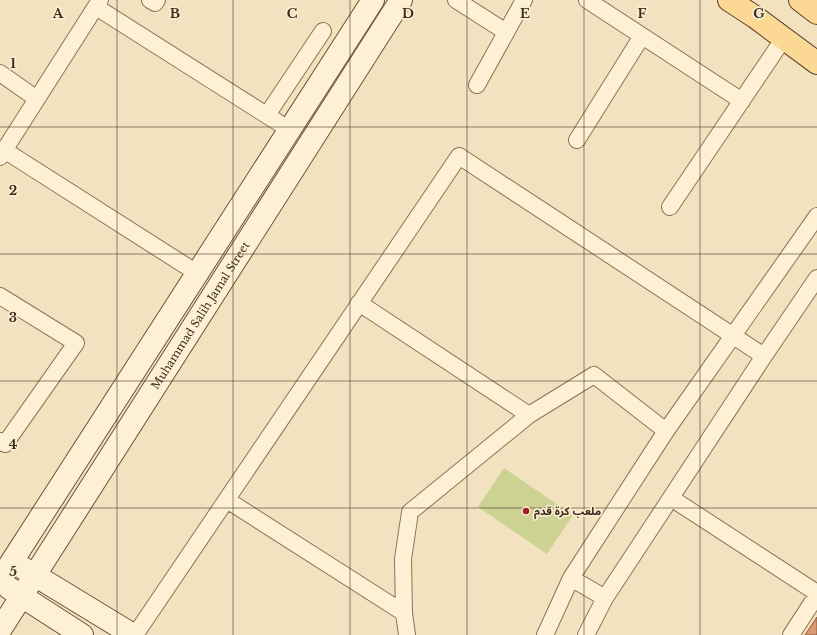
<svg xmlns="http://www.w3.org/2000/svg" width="817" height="635" font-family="'Libre Baskerville','Noto Sans Arabic',serif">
  <rect width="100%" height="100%" fill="#f3e2c0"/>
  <path fill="#ccd292" d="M504,468L573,515L547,554L478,507Z"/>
  <path fill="#d69971" stroke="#905938" d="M817,617V635H805Z"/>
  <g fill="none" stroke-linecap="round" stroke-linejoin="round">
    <g stroke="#8e7255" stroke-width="18">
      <path id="street" d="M150,0L155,3L157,0
        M456,0L506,32
        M587,0L742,101
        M96,7L290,130
        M0,73L37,99
        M477,85L524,0
        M267,115L323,31
        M577,140L642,36
        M4,150L197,273
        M0,157L100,0
        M670,207L784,38
        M0,296L76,343L5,444L0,441
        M359,303L529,415
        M671,498L817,593
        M227,500L404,613
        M571,578L605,598
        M135,635L459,156L764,356
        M407,635L404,613L403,559L410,512L529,415L594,375L666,431
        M545,635L571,578L666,431L817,216
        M586,635L605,598L764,356L817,278
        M791,635L817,595"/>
    </g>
    <g stroke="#705339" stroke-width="24">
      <g id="secondary">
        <path d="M23,568L133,635"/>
        <path d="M0,580L373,0"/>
        <path d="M9,588L82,635"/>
        <path id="s1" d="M0,630L401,0"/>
      </g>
    </g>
    <g stroke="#5b402a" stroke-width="24">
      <path id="primary" d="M729,0L755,17L817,63
        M800,0L817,13"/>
    </g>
    <use href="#street" stroke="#fdf0d4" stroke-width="16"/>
    <use href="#secondary" stroke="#fdf0d4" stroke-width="22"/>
    <use href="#primary" stroke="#fbd893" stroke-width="22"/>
  </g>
  <path fill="none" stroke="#3c2a1c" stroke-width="1" stroke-opacity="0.55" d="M117,0V635M233,0V635M350,0V635M467,0V635M584,0V635M700,0V635M0,127H817M0,254H817M0,381H817M0,508H817"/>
  <circle fill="#a41e22" stroke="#f9edd0" stroke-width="1.5" cx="526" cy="511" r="4"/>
  <g text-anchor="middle" stroke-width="3.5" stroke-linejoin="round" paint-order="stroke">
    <g font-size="11" fill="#3c2a1c" stroke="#f9edd0">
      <text dy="4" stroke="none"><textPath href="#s1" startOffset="373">Muhammad Salih Jamal Street</textPath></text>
    </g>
    <g font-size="11" font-weight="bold" fill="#3c2a1c" stroke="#f9edd0" text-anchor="start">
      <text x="534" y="515">ملعب كرة قدم</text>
    </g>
  </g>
  <g font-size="13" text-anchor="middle" font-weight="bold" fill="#3c2a1c" stroke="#f9edd0" stroke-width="3.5" stroke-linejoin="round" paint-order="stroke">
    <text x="58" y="18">A</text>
    <text x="175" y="18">B</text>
    <text x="292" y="18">C</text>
    <text x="408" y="18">D</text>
    <text x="525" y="18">E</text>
    <text x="642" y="18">F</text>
    <text x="759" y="18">G</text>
    <text x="13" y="68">1</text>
    <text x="13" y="195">2</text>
    <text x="13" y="322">3</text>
    <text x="13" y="449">4</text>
    <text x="13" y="576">5</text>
  </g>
</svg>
